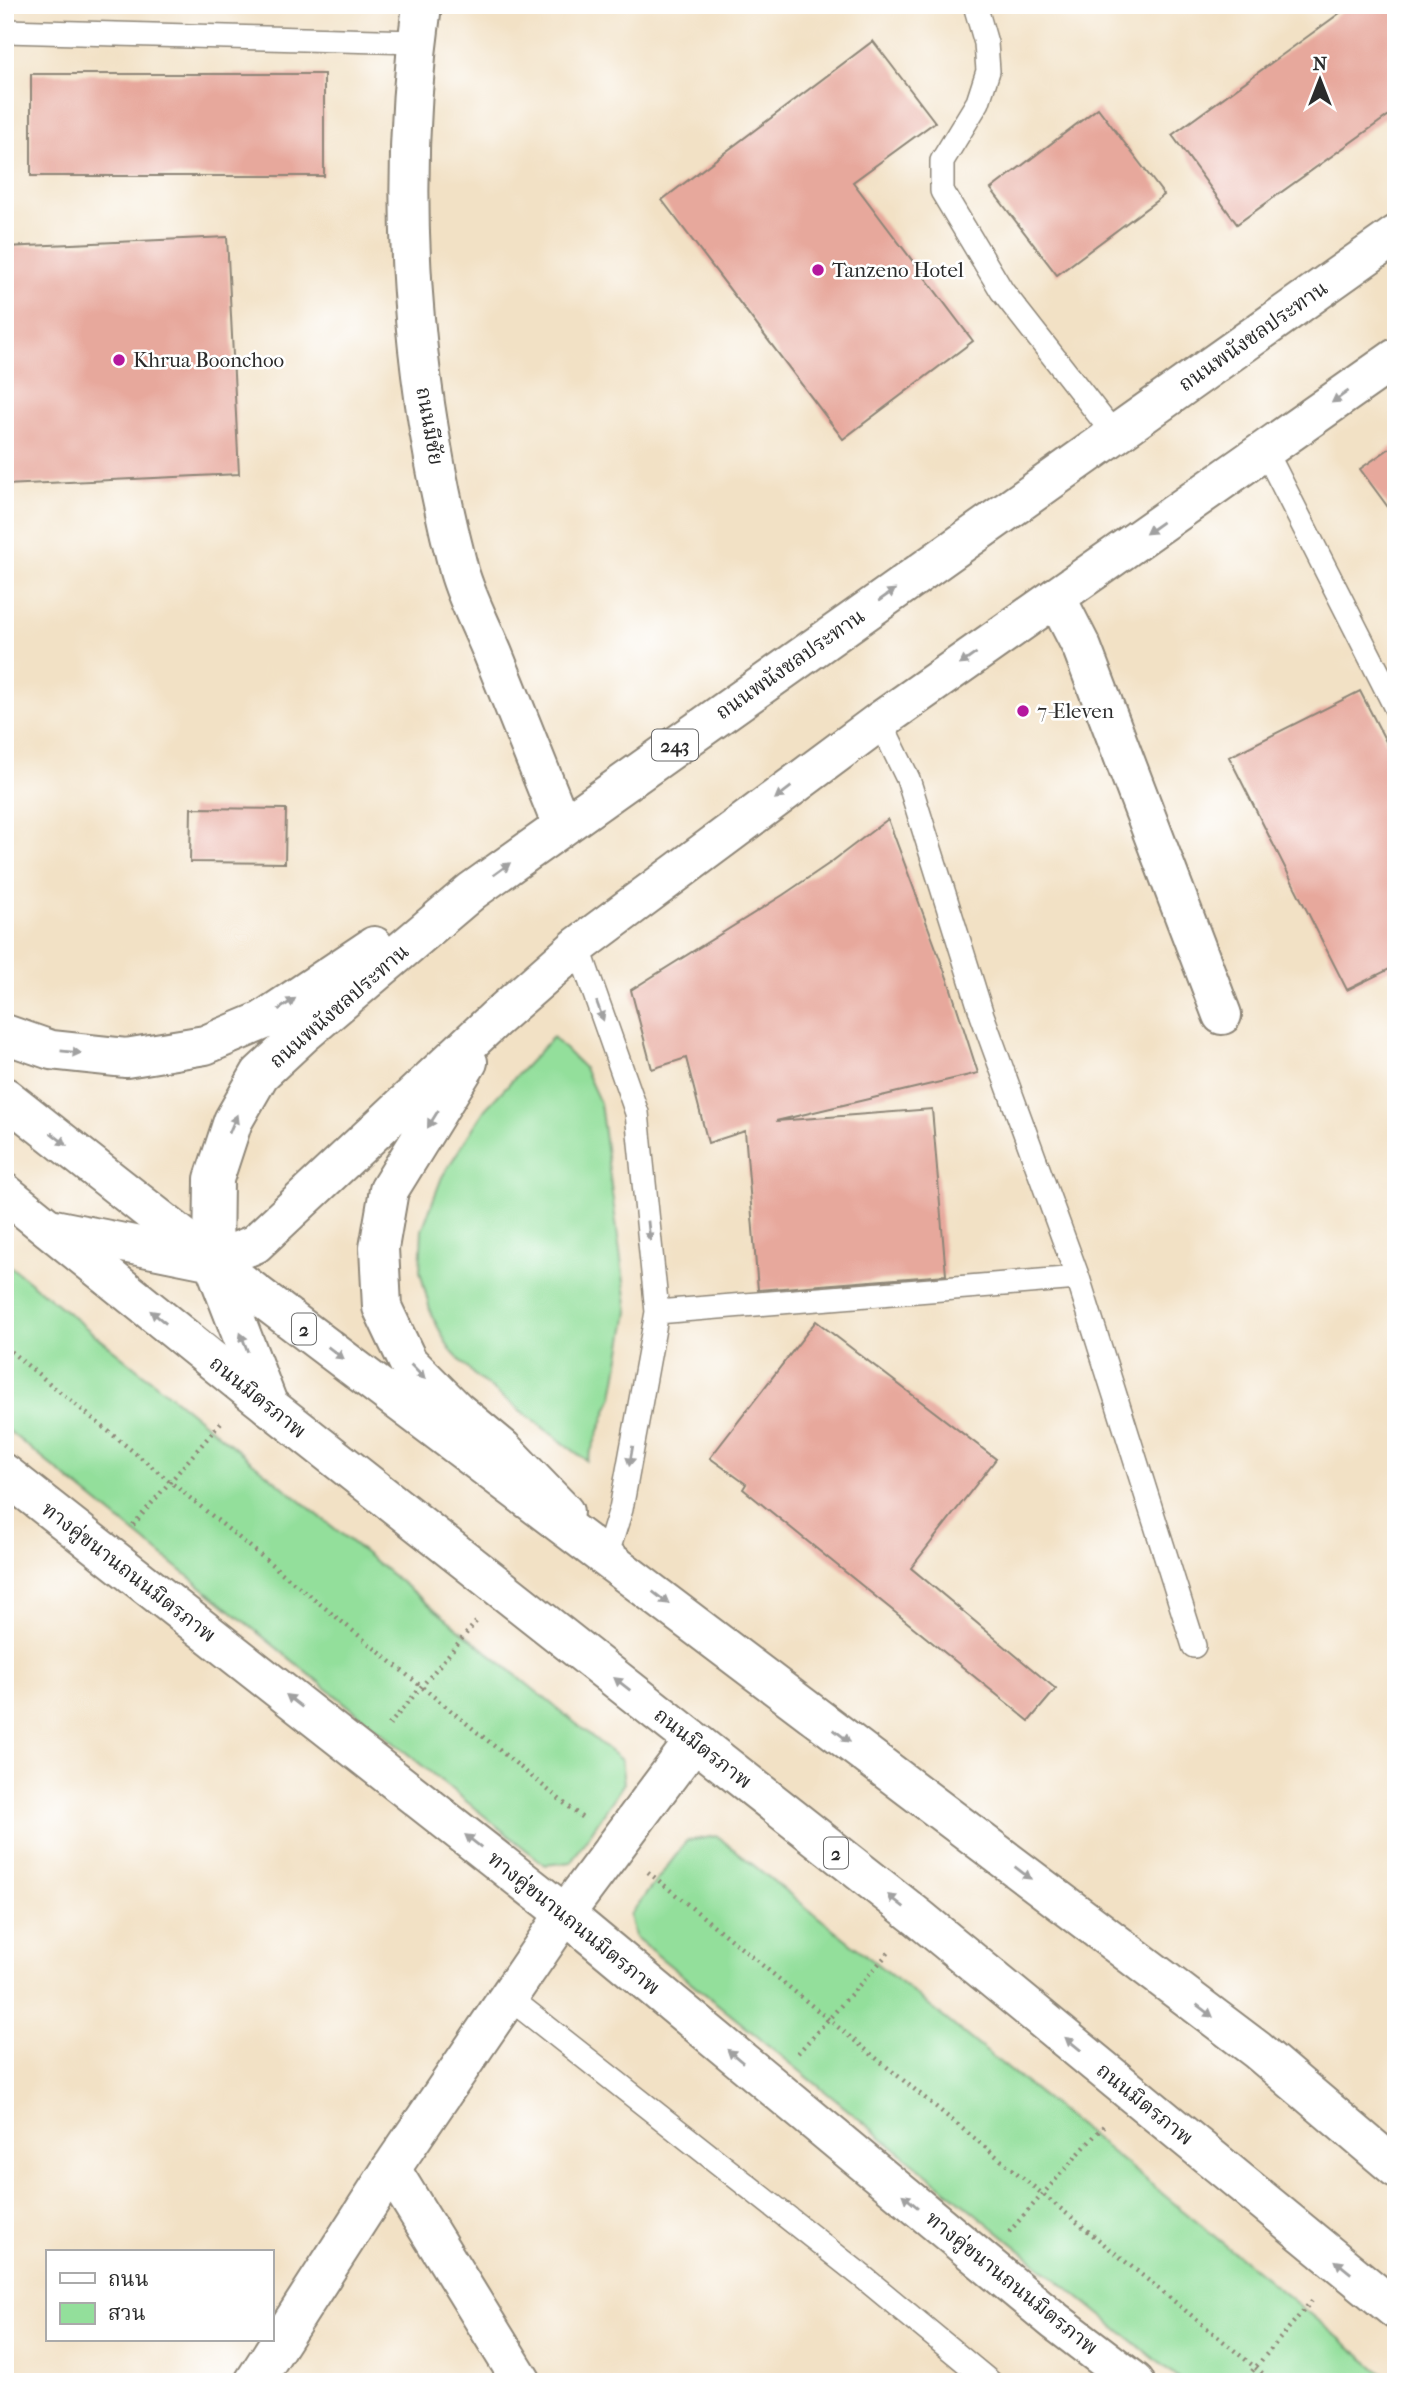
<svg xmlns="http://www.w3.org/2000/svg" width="1401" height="2387" font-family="'IM FELL French Canon','Noto Serif Thai',serif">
  <rect width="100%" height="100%" fill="#fff"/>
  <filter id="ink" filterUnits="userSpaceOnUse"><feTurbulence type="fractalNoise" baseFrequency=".0143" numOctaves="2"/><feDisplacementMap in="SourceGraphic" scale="14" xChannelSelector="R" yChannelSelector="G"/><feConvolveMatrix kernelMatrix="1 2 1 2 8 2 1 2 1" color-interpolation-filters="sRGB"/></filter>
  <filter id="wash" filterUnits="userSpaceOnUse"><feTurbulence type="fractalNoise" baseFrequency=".00686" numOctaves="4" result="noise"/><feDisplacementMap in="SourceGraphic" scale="28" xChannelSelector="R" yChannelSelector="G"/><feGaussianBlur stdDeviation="1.57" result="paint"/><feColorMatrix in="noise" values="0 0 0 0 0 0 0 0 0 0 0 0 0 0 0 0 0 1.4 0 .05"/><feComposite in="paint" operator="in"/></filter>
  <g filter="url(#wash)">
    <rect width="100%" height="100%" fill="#f2e1c5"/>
    <path fill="#93df9b" stroke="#5f8563" stroke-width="2" d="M553,1037L584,1068L600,1103L628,1312L613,1396L587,1461L475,1376L450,1350L431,1314L420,1271L422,1230L442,1177L485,1109Z
      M5,1262L621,1760L624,1783L571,1862L545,1865L5,1428Z
      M717,1836L1093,2137L1393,2382H1183L635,1937L630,1915L687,1841Z"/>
    <g id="blocks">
      <path fill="#e7a89c" d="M1351,5H1393L1396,9V110L1237,224L1172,135Z
        M873,41L935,122L853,182L973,341L843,439L662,200Z
        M31,74H324V176H31Z
        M1098,108L1164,195L1057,275L991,189Z
        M227,237L239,474L5,485V247Z
        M1396,444V518L1360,469Z
        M1360,691L1396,761V966L1347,990L1229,757Z
        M191,808L286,809L285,863L190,862Z
        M888,819L950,986L978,1073L776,1121L932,1109L946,1275L758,1290L745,1131L708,1143L686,1058L652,1069L631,990L783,895L830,863Z
        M816,1321L996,1459L911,1568L1056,1689L1029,1721L743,1489L746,1484L710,1458Z"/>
    </g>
  </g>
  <g filter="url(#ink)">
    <use href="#blocks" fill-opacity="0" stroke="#8e8678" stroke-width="2"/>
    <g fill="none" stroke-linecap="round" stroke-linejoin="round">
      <g stroke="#8e8678" stroke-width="26">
        <path id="lane" d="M975,5L986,43L988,71L978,102L942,161V191L1002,291L1114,434
          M5,31L417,42
          M1265,450L1396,708
          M880,721L908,779L982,1015L1078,1278L1194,1646
          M578,946L637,1113L657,1312L621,1509L606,1557
          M657,1312L1078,1278
          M507,1996L863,2277L990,2382"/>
      </g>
      <g stroke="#8e8678" stroke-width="42">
        <path id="street" d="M1056,597L1082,648L1222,1015
          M391,2169L522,2382"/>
      </g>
      <g stroke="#8e8678" stroke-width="42">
        <path id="secondary" d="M422,5C396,194 411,387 459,571C467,599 482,627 493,654C516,711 539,769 562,826
          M5,1474L565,1914L1055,2321L1135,2382
          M254,2382L391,2169L565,1914"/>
      </g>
      <g stroke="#8e8678" stroke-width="42">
        <path id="primary" d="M5,1034L51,1050L126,1058L205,1045L262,1021L374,946
          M468,1062L389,1190L379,1248L382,1307L408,1362L456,1410L503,1449L564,1512
          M49,1228L213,1261L255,1244L495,1019L578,946L880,721L1396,358
          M269,1406L213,1261L214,1179L233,1121L260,1074L302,1035L472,891L1396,235"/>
      </g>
      <g stroke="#8e8678" stroke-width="42">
        <path id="highway" d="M5,1097L213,1261L1257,2050L1396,2168
          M5,1193L249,1390L919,1918L1396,2310
          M565,1914L694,1741"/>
      </g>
      <path stroke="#8e8678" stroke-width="4.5" stroke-dasharray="2 5" stroke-linecap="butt" d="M5,1347L585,1820
        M133,1525L223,1420
        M389,1725L476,1622
        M648,1872L1273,2382
        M798,2053L891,1950
        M1009,2232L1106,2123
        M1243,2382L1315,2297"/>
      <use href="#lane" stroke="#fff" stroke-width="23"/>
      <use href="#street" stroke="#fff" stroke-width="38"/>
      <use href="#secondary" stroke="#fff" stroke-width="38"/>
      <use href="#primary" stroke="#fff" stroke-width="38"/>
      <use href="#highway" stroke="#fff" stroke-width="38"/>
    </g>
    <defs><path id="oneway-solid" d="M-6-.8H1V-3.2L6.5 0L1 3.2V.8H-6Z" transform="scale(1.75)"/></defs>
    <g fill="#a0a0a0">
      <use href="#oneway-solid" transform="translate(1340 397) rotate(145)"/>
      <use href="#oneway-solid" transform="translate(1154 528) rotate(145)"/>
      <use href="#oneway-solid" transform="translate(887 595) rotate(-35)"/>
      <use href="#oneway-solid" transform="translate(968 659) rotate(145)"/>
      <use href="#oneway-solid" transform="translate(783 793) rotate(143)"/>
      <use href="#oneway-solid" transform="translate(502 869) rotate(-36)"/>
      <use href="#oneway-solid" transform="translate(287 1004) rotate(-34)"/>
      <use href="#oneway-solid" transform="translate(600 1011) rotate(70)"/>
      <use href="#oneway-solid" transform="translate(71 1052) rotate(6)"/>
      <use href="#oneway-solid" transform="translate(433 1119) rotate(122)"/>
      <use href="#oneway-solid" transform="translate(233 1124) rotate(-67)"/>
      <use href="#oneway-solid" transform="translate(59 1139) rotate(38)"/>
      <use href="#oneway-solid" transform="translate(649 1231) rotate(84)"/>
      <use href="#oneway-solid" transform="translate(158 1317) rotate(-141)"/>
      <use href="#oneway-solid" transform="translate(244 1342) rotate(-111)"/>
      <use href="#oneway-solid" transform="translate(336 1353) rotate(37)"/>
      <use href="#oneway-solid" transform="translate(418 1372) rotate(45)"/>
      <use href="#oneway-solid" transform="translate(631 1456) rotate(100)"/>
      <use href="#oneway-solid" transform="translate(661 1598) rotate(37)"/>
      <use href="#oneway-solid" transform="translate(622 1684) rotate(-142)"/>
      <use href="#oneway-solid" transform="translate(294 1701) rotate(-142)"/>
      <use href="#oneway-solid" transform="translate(842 1736) rotate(37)"/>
      <use href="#oneway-solid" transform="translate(473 1841) rotate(-142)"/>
      <use href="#oneway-solid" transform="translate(1023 1873) rotate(37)"/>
      <use href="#oneway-solid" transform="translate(896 1901) rotate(-142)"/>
      <use href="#oneway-solid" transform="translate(1205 2011) rotate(37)"/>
      <use href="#oneway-solid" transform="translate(1073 2044) rotate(-141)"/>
      <use href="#oneway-solid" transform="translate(735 2056) rotate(-140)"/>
      <use href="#oneway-solid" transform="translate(910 2201) rotate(-140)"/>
      <use href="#oneway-solid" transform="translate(1343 2267) rotate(-141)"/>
    </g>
  </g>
  <g fill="#b5179e" stroke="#fff" stroke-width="2.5">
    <circle cx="818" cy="270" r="7"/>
    <circle cx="119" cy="360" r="7"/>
    <circle cx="1023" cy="711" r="7"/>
  </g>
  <g text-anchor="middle" stroke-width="5" stroke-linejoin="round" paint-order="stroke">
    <g fill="#fff" stroke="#6b6b6b" stroke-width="2">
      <rect x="652" y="729.5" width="46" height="31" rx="5"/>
      <rect x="292" y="1313.5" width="24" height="31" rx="5"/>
      <rect x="824" y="1837.5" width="24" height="31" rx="5"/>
    </g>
    <g font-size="19" font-weight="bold" fill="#2b2b2b">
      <text x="675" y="752">243</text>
      <text x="304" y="1336">2</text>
      <text x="836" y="1860">2</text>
    </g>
    <g font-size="21" fill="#2b2b2b" stroke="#fff" text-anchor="start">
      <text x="832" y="277">Tanzeno Hotel</text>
      <text x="133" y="367">Khrua Boonchoo</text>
      <text x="1037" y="718">7-Eleven</text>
    </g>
    <g font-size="21" fill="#2b2b2b" stroke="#fff">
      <text transform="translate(1253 336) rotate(-35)" y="7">ถนนพนังชลประทาน</text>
      <text transform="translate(430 426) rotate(80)" y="7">ถนนมีชัย</text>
      <text transform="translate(790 664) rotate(-35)" y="7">ถนนพนังชลประทาน</text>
      <text transform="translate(339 1006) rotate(-41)" y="7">ถนนพนังชลประทาน</text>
      <text transform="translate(258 1397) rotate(39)" y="7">ถนนมิตรภาพ</text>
      <text transform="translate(129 1572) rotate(38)" y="7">ทางคู่ขนานถนนมิตรภาพ</text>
      <text transform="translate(703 1748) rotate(38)" y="7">ถนนมิตรภาพ</text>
      <text transform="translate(574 1923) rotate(39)" y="7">ทางคู่ขนานถนนมิตรภาพ</text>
      <text transform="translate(1145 2104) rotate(39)" y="7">ถนนมิตรภาพ</text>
      <text transform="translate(1012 2283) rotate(39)" y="7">ทางคู่ขนานถนนมิตรภาพ</text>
    </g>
  </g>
  <rect width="1401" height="2387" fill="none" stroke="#fff" stroke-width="28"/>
  <rect x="46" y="2250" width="228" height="91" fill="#ffffff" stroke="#aaaaaa" stroke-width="2"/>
  <rect x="60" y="2273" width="35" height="10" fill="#ffffff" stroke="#aaaaaa" stroke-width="2"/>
  <text x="108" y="2286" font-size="21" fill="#2b2b2b">ถนน</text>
  <rect x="60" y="2303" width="35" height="21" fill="#93df9b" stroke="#aaaaaa" stroke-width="2"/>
  <text x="108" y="2320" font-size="21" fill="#2b2b2b">สวน</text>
  <g transform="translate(1320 80)" stroke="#ffffff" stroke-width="5" paint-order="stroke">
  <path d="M0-5L12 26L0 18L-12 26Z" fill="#2b2b2b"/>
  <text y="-10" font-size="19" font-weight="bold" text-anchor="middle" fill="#2b2b2b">N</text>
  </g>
</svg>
